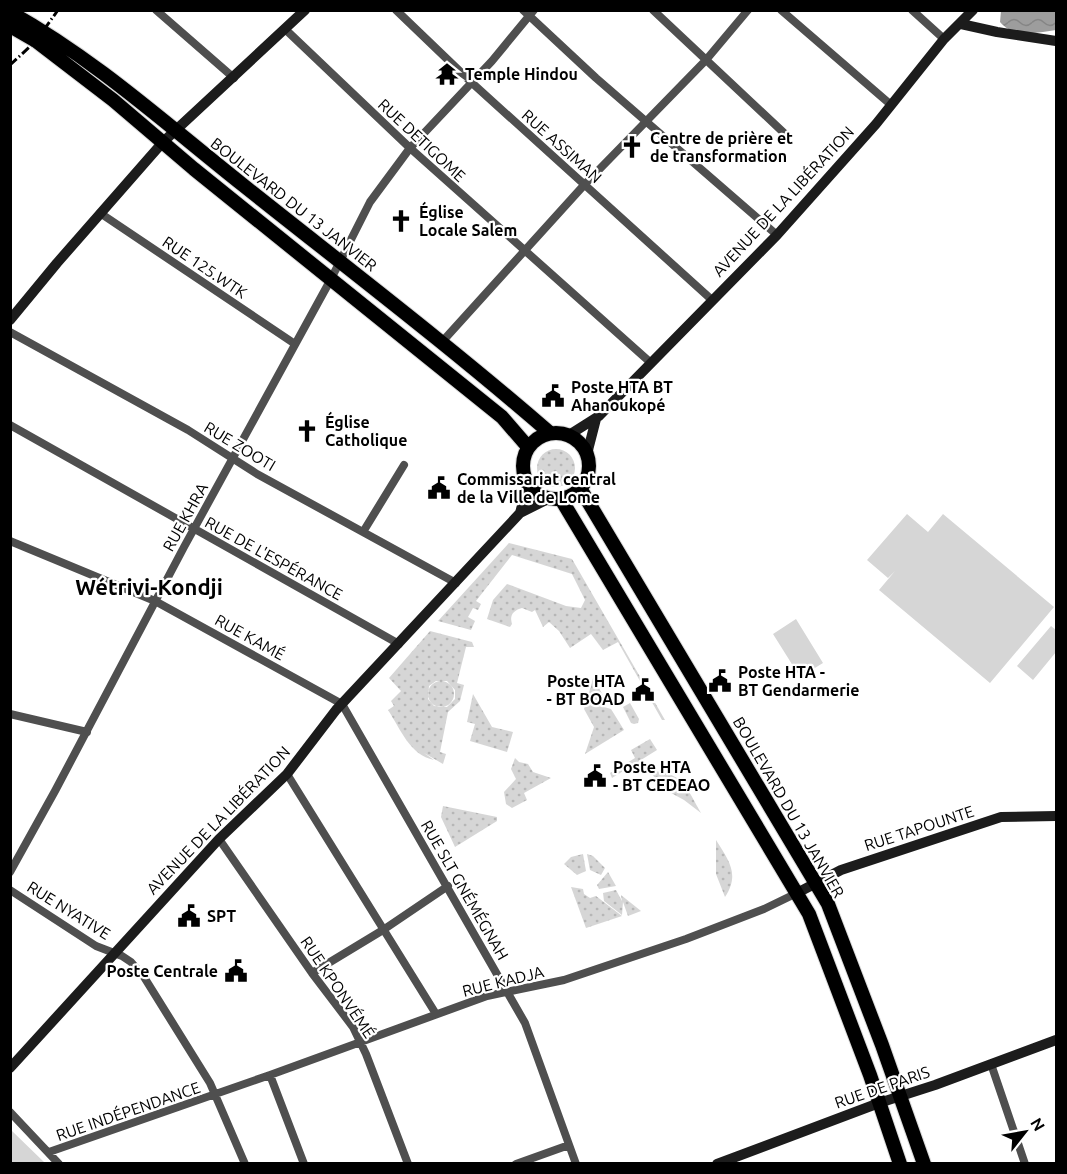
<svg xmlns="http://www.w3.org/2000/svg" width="1067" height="1174" font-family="Ubuntu,sans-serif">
  <defs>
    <pattern id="garden-dots" width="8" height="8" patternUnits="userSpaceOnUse" patternTransform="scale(1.5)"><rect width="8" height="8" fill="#d6d6d6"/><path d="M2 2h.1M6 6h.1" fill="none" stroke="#b6b6b6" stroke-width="1.8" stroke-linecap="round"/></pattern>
    <pattern id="water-waves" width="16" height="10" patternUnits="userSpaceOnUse" patternTransform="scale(1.5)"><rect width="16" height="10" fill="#9d9d9d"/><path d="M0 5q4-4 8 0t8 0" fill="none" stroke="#858585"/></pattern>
  </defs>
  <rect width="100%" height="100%" fill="#fff"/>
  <path fill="#d6d6d6" d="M907,514L928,532L943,514L1054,607L990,683L879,590L895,571L888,578L867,560Z
    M796,619L823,663L800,677L773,634Z
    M1051,626L1056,630V652L1033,680L1017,666Z
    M11,1130L45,1163H11Z"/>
  <path fill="url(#garden-dots)" fill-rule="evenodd" d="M537 468a19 19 0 1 1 38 0a19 19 0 1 1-38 0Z
    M509,543L572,559L665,720H662L618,642L603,650L591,634L570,648L559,631L549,622L543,627L535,610L532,612L522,608C514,610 509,615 512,624L510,627L487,619L493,600L507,584L566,606L581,608L585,600L572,574L512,555L476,601L481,604L478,610L473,608L468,617L475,621L471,630L438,621Z
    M430,631L472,642L474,647H466L457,683L464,685L460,701L448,712L440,752L446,754L443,764L424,753L434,760C410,755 401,730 388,710L394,706L391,701L401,691L389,678ZM436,681H447L455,690V699L447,707L434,706L428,699L429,686Z
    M593,678L607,702L592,699L587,700Z
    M428 694a13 13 0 1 1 26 0a13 13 0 1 1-26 0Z
    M473,694L492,727L513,732L507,752L470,741L475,724L467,722Z
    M586,702L611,709L624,730L585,754L594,727L584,709Z
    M630,703L639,719L638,723L634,724L631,723L623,707Z
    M650,739L657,750L612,778L610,773L635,758L631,750Z
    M515,758L519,762L528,764L533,772L551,778L524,793L527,800L512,808L506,804L504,792L516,779L511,769Z
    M650,771C683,772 686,787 701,813L684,800L662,788Z
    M443,806L497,817V821L455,847L441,817Z
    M716,840C729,861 740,874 725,897L716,874Z
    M583,854L586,871L577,875L564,864L571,857Z
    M587,854L593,856L605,868L601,875L590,870Z
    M608,872L616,886L599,889L597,885Z
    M571,887L583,889L584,894L590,898L596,896L622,916L586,928Z
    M616,890L622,901L621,895L641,911L628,916L623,902L622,915L604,901L603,893Z"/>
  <path fill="url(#water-waves)" d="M1001,11H1056V30C1038,33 1013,38 1000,22Z"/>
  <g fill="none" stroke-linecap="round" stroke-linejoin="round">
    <g stroke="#dbdbdb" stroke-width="16">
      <path id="highway" d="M10,12C96,60 166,124 243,185C346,267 451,347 550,433
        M10,26L36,41L113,100L194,169L502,417L528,447
        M523 466a33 33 0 1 1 66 0a33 33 0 1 1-66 0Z
        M580,488L828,904L882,1045L924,1164
        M561,499L809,914L870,1075L900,1164"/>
    </g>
    <path stroke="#4f4f4f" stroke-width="8" d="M156,10L234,78
      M396,10L471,82L712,300
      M523,10L596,78L777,235
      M653,10L784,133
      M781,10L890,104
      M912,10L944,39
      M285,29L410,148L651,363
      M100,213L295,344
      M10,332L188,430L257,474L456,583
      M441,343L585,184L706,60L748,10
      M10,425L399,644
      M363,532L404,465
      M10,541L155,601L342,704L525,1023L576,1164
      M10,714L87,732
      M287,774L436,1014
      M219,839L312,973L353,1027L366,1054L408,1164
      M10,872L55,791L184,547L331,279L370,202L410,148L492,61L534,10
      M10,890L96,946L122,956L131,962L144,977L210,1083L245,1164
      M312,973L383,930L448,886
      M991,1064L1025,1164
      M270,1075L304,1164
      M10,1112L59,1164
      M49,1152L270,1075L487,996L564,980L686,939L764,909L797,893
      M516,1164L569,1145"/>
    <path stroke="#1c1c1c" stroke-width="10" d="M961,24L997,32L1056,41
      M10,320L57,263L163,142L305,10
      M569,435L599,416L777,235L876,124L944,39L973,10
      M587,454L596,419
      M520,513L528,483
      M797,893L841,870L1001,817L1056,816
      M10,1068L219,839L287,774L336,710L520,513L550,498
      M717,1164L879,1103L935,1085L1056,1040"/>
    <use href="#highway" stroke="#000" stroke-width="14"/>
    <path stroke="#000" stroke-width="3" stroke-dasharray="9 3 1.5 3" stroke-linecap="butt" d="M10,65L36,41L58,10"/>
  </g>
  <defs>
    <g id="temple-bare" transform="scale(1.8)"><path d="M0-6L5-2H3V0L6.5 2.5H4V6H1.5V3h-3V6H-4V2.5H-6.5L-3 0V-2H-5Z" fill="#000" stroke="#fff" stroke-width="2.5" paint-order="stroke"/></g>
    <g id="church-bare" transform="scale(1.8)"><path d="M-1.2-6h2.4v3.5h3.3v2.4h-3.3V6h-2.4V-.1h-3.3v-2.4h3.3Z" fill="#000" stroke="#fff" stroke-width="2.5" paint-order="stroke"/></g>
    <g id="civic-bare" transform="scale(1.8)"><path d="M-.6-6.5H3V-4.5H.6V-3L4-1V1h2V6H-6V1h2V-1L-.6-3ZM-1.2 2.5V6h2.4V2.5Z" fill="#000" stroke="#fff" stroke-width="2.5" paint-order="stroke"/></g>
  </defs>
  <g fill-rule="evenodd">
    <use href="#temple-bare" x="447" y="74"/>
    <use href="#church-bare" x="632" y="147"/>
    <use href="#church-bare" x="401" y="221"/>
    <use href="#civic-bare" x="553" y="396"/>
    <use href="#church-bare" x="307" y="431"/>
    <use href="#civic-bare" x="439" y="488"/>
    <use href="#civic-bare" x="720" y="681"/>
    <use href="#civic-bare" x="643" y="690"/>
    <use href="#civic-bare" x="595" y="776"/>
    <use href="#civic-bare" x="189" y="916"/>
    <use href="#civic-bare" x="236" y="971"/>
  </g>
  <g text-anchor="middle" stroke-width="4.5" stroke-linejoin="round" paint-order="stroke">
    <g font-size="16" font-weight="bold" fill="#000" stroke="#fff" text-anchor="start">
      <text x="465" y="80">Temple Hindou</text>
      <text x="650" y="144">Centre de prière et<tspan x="650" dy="18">de transformation</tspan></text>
      <text x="419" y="218">Église<tspan x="419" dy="18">Locale Salem</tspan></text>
      <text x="571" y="393">Poste HTA BT<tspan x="571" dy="18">Ahanoukopé</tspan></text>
      <text x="325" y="428">Église<tspan x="325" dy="18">Catholique</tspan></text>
      <text x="457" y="485">Commissariat central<tspan x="457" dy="18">de la Ville de Lome</tspan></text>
      <text x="738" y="678">Poste HTA -<tspan x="738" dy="18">BT Gendarmerie</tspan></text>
      <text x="625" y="687" text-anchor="end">Poste HTA<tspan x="625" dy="18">- BT BOAD</tspan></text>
      <text x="613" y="773">Poste HTA<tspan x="613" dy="18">- BT CEDEAO</tspan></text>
      <text x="207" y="922">SPT</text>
      <text x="218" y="977" text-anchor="end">Poste Centrale</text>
    </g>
    <g font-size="16" fill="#000" stroke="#fff">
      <text transform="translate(422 140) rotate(43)" y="6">RUE DETIGOME</text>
      <text transform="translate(562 146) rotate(42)" y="6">RUE ASSIMAN</text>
      <text transform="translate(783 201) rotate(-47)" y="6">AVENUE DE LA LIBÉRATION</text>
      <text transform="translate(294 204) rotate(38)" y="6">BOULEVARD DU 13 JANVIER</text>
      <text transform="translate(205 267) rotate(34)" y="6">RUE 125.WTK</text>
      <text transform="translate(240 446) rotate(31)" y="6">RUE ZOOTI</text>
      <text transform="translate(185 517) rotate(-61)" y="6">RUE KHRA</text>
      <text transform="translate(274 558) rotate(29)" y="6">RUE DE L'ESPÉRANCE</text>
      <text transform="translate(250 637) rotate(29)" y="6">RUE KAMÉ</text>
      <text transform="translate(789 807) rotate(60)" y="6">BOULEVARD DU 13 JANVIER</text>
      <text transform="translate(218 820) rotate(-46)" y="6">AVENUE DE LA LIBÉRATION</text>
      <text transform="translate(919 828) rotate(-18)" y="6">RUE TAPOUNTE</text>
      <text transform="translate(465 890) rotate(60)" y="6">RUE SLT GNÉMÉGNAH</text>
      <text transform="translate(69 910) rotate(32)" y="6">RUE NYATIVE</text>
      <text transform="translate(503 981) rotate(-14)" y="6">RUE KADJA</text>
      <text transform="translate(338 987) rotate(56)" y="6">RUE KPONVÉMÉ</text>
      <text transform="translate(882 1087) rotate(-19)" y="6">RUE DE PARIS</text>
      <text transform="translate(128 1111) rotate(-19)" y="6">RUE INDÉPENDANCE</text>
    </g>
    <g font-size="22" font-weight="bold" fill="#000" stroke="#fff">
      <text x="149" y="595">Wétrivi-Kondji</text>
    </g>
  </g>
  <rect width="1067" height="1174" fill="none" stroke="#000000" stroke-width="24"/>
  <g transform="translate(1025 1132) rotate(59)" stroke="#ffffff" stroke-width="4.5" paint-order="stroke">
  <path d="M0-4.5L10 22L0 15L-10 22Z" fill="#000000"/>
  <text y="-9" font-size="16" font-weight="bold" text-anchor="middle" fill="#000000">N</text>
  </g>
</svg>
